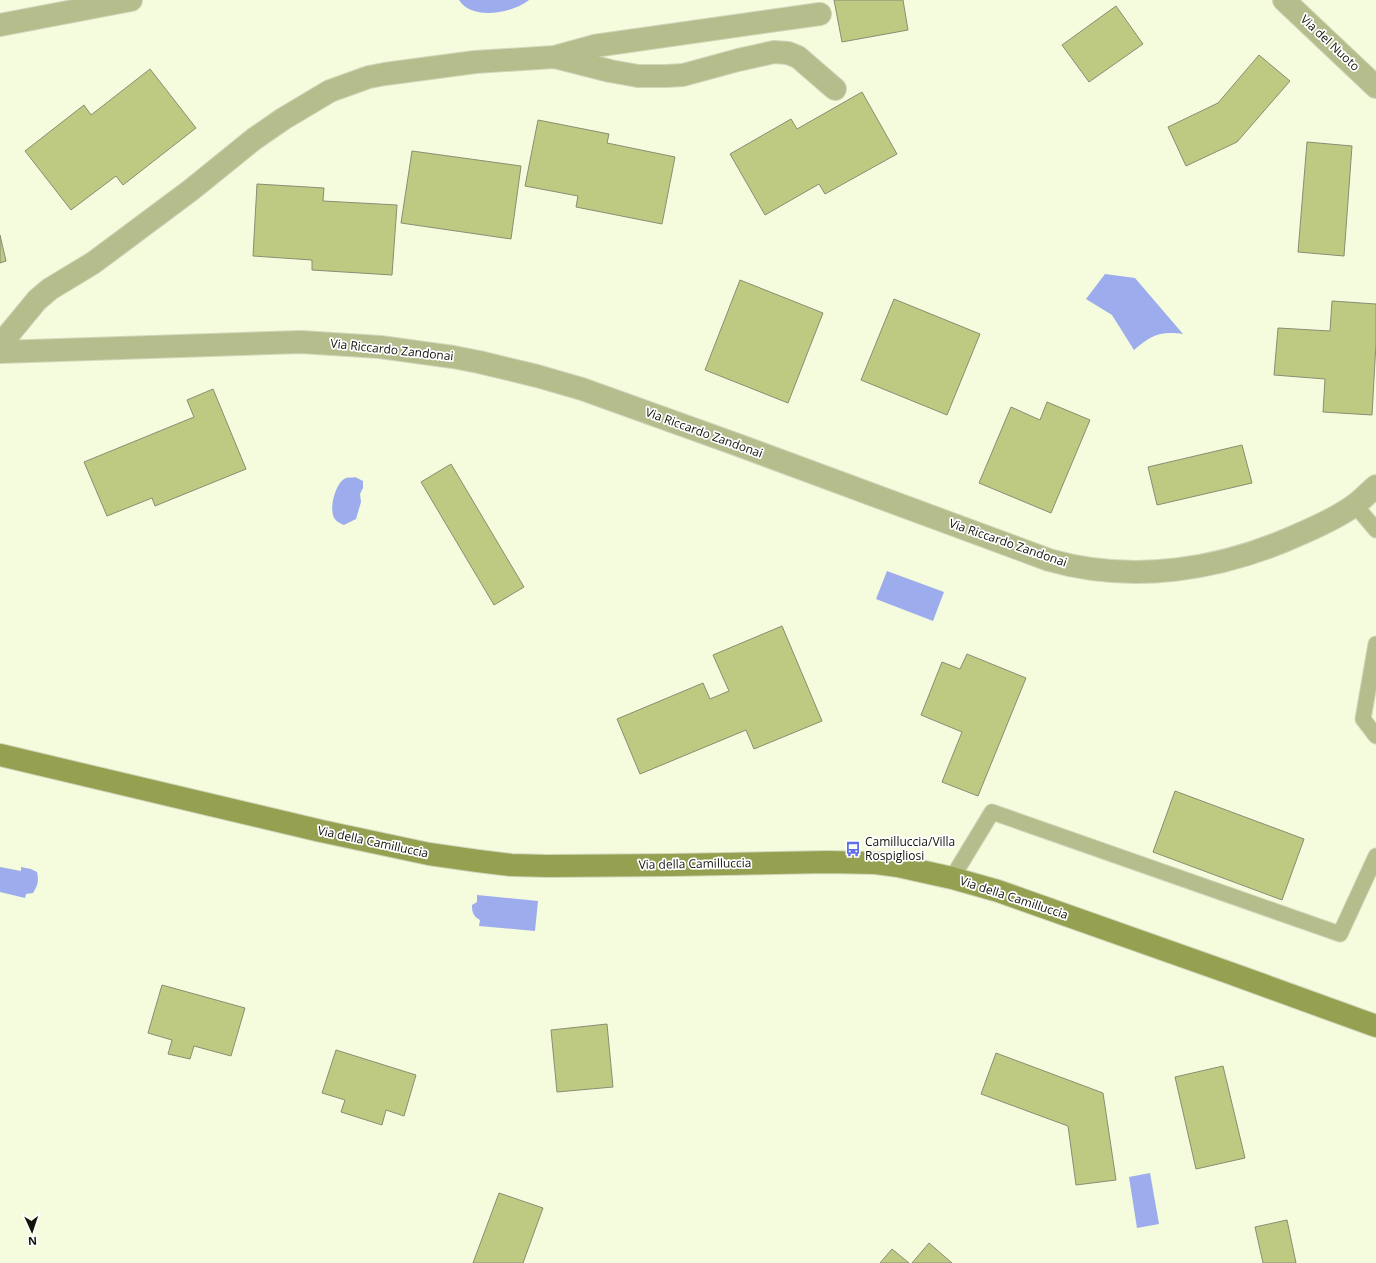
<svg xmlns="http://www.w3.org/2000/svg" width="1376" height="1263" font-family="'Open Sans',sans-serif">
  <rect width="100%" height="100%" fill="#f5fbdd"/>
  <path fill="#9cacec" d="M459,0H529C513,13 472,21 459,0Z
    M1105,274L1135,278L1183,334C1159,331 1152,335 1134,350L1112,315L1086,299Z
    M355,477L363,481V488L360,494L361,502L356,519L344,525C339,523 334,520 333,515C330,505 336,482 346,478C349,477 353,478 355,477Z
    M887,571L944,592L933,621L876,599Z
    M0,867L21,871V867L31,869L37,872C39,881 38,885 33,893L26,894L25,898L0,892Z
    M477,895L538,901L535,931L479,926L480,920C473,916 472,912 472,905L477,902Z
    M1150,1173L1159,1224L1137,1228L1129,1177Z"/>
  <path fill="#bec982" stroke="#898e73" d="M834,0H903L908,30L842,42Z
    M1116,6L1143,44L1089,82L1062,45Z
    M1259,55L1290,81L1237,142L1186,166L1168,127L1218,103Z
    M150,69L196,128L123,185L116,176L71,210L25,151L84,105L91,115Z
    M862,92L897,154L825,194L819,184L765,215L730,154L791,119L797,129Z
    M538,120L609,134L607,143L675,157L662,224L576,207L578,196L525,186Z
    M1307,142L1352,146L1344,256L1298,252Z
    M412,151L521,166L511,239L401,223Z
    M257,184L324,188L323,201L397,205L392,275L312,270V260L253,256Z
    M0,235L6,261L0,263Z
    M740,280L823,313L788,403L705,370Z
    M894,299L980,334L947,415L861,380Z
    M1332,301L1376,304V343L1372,415L1323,412L1325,379L1274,375L1278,328L1330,331Z
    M213,389L246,469L155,506L152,498L107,516L84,462L194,417L187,400Z
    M1047,402L1090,420L1051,513L979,483L1011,407L1040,420Z
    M1242,445L1252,483L1157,505L1148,467Z
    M451,464L524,587L494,605L421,482Z
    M782,626L822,721L754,749L746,730L640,774L617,719L703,683L710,699L729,691L713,655Z
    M967,654L1026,678L978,796L942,782L962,732L921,715L942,662L960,669Z
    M1175,791L1304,839L1282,900L1153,852Z
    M162,985L245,1008L231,1056L194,1046L190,1059L168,1054L172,1040L148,1033Z
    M607,1024L613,1087L557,1092L551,1030Z
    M336,1050L416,1075L404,1116L386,1110L382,1125L341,1112L345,1100L322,1093Z
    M996,1053L1103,1093L1116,1180L1076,1185L1068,1126L981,1094Z
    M1223,1066L1245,1158L1196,1169L1175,1077Z
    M499,1193L543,1208L523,1263H473Z
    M1287,1220L1296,1263H1263L1255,1227Z
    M929,1243L952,1263H912Z
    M892,1249L909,1263H880Z"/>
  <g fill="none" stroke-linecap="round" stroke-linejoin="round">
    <g stroke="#d1d6bb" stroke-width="17">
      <path id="service" d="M1355,505L1376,530
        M1376,644L1363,719L1376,736
        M952,878L992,812L1340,934L1376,856"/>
    </g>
    <g stroke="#d1d6bb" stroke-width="24">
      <path id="minor" d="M1284,0L1376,87
        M555,57L610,71L638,76H666L683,75L738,60L774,52L788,53L798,57L835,89
        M0,345L37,300L50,289L93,263L191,190L254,139L283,119L330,91L369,77L385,74L475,62L554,57L594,46L820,14
        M0,352L301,342L380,347L453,357L479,362L537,376L582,389L738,445L1049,560C1133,584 1221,570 1300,534C1316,527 1342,515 1356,504C1363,499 1369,492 1376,486"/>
    </g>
    <g stroke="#d1d6bb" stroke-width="24">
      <path id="tertiary" d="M0,25L131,0"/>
    </g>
    <g stroke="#d1d6bb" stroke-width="24">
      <path id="secondary" d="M0,755L321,831L429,854L478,861L511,865L548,866L672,865L827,862L876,863L898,866L952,878L998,891L1227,972L1376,1026"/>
    </g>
    <use href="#service" stroke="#b4bd8b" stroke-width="15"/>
    <use href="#minor" stroke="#b4bd8b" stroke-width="22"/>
    <use href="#tertiary" stroke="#b4bd8b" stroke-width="22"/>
    <use href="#secondary" stroke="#95a051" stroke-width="22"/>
  </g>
  <defs>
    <g id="bus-bare" transform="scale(1.2)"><path d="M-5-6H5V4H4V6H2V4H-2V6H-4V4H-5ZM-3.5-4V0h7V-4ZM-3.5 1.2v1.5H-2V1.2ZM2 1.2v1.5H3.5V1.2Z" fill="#5f70e7" stroke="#fff" stroke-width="2.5" paint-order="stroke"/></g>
  </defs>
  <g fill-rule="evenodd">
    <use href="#bus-bare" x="853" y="849"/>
  </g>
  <g text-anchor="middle" stroke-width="3.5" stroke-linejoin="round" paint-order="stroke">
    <g font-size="12" fill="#12140a" stroke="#fff">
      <text transform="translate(1330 43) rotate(43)" y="4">Via del Nuoto</text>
      <text transform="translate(392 350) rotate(6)" y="4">Via Riccardo Zandonai</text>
      <text transform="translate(704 433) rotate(20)" y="4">Via Riccardo Zandonai</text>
      <text transform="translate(1008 543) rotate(19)" y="4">Via Riccardo Zandonai</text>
      <text transform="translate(373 842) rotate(12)" y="4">Via della Camilluccia</text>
      <text transform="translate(695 864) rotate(-1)" y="4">Via della Camilluccia</text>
      <text transform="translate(1014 898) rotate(18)" y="4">Via della Camilluccia</text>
    </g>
    <g font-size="12" fill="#12140a" stroke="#fff" text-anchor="start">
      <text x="865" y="846">Camilluccia/Villa<tspan x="865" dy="14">Rospigliosi</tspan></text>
    </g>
  </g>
  <g transform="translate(32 1231) rotate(177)" stroke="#ffffff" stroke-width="3" paint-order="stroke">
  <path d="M0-3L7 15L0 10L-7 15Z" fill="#12140a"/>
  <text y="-6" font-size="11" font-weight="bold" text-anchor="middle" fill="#12140a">N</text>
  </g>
</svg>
